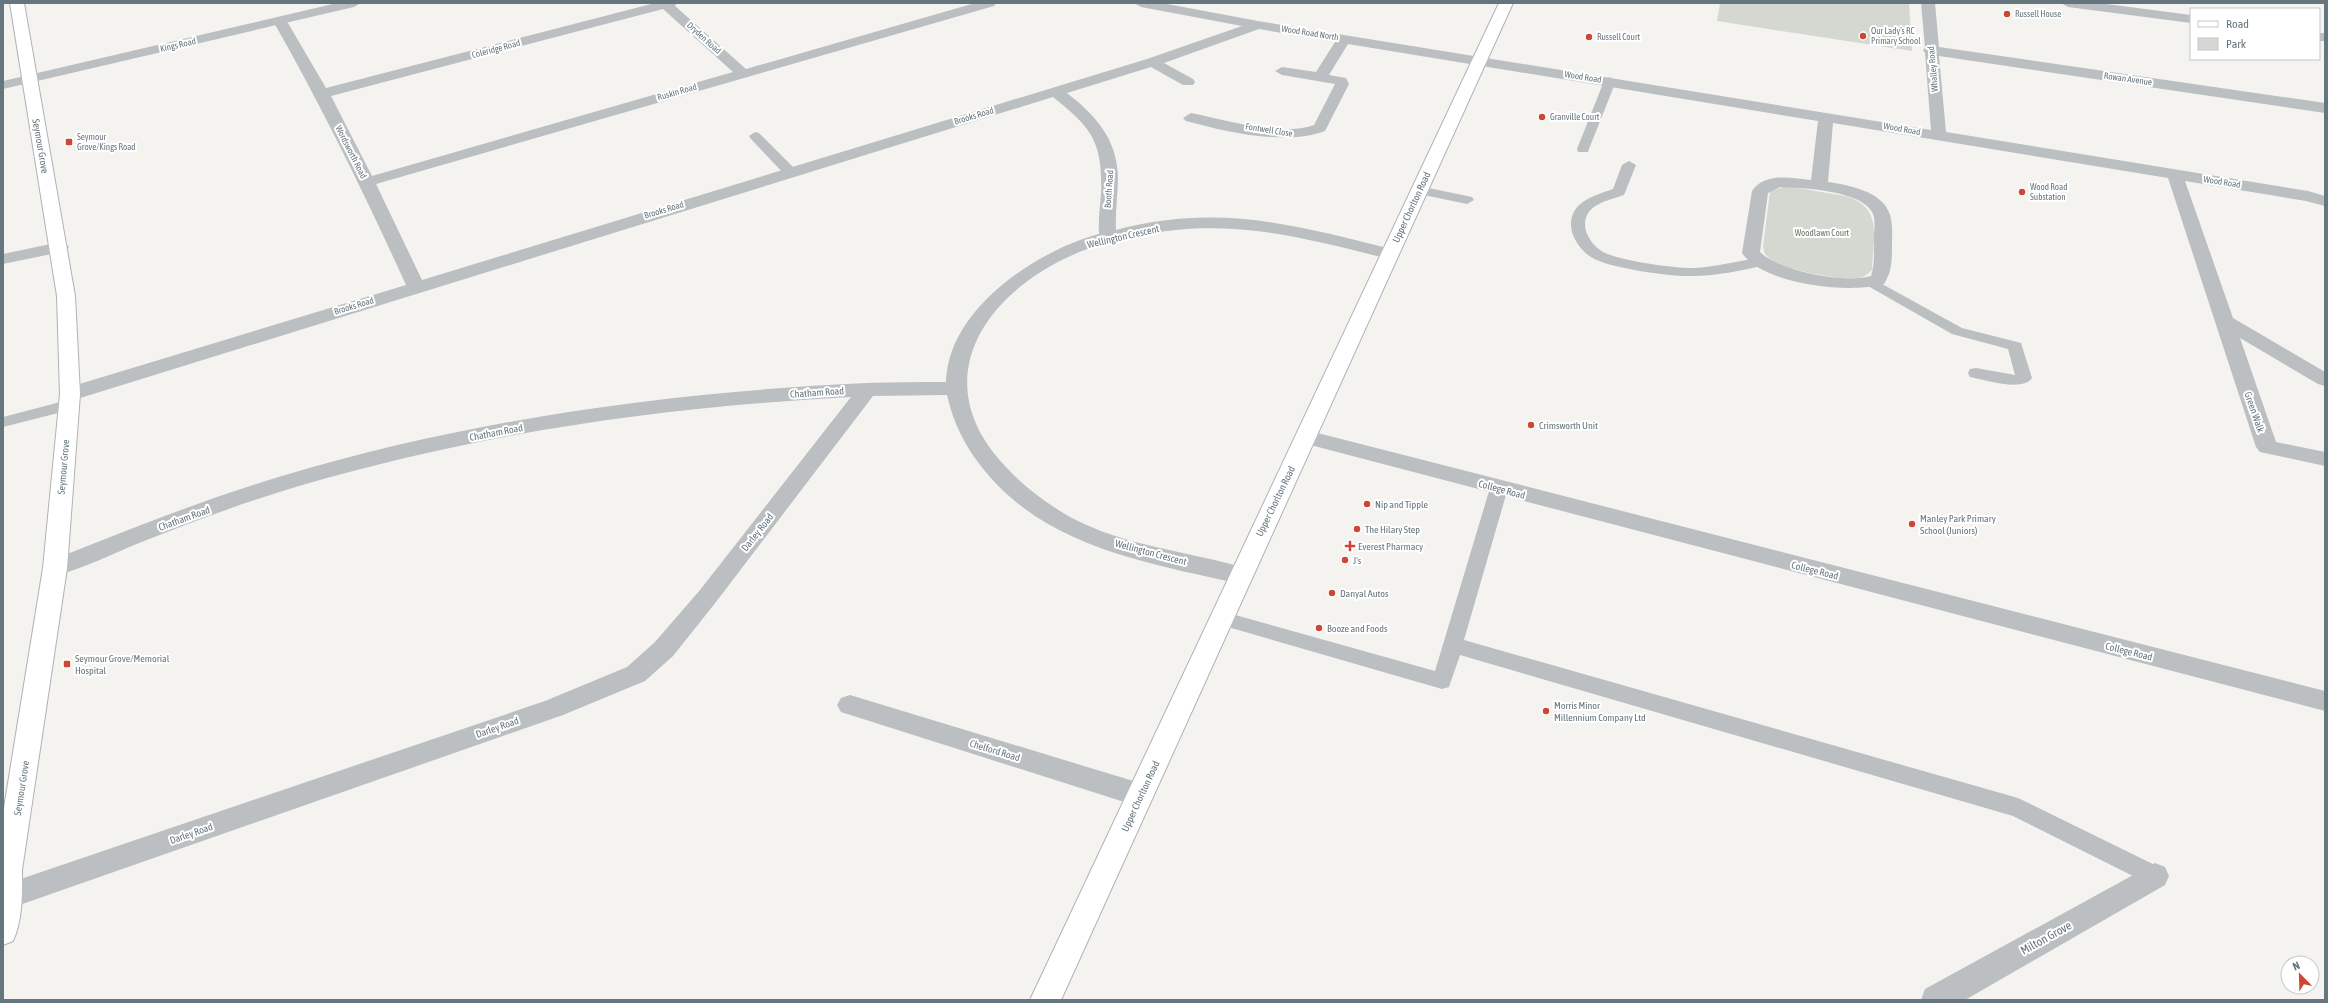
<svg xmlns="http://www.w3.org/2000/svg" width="2328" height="1003" font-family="'Asap Condensed',sans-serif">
  <rect width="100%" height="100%" fill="#f4f3f0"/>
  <path fill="#d4d8d0" d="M1720,3H1909L1912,51L1717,21Z
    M1786,186L1845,196C1884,206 1873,239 1872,270C1868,274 1864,277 1858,278C1840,280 1781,270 1768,257C1764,254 1764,251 1763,246L1770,191Z"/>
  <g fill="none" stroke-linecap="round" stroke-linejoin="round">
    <g stroke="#aeb3b6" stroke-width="2">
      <path id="secondary" d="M10,3H24L75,296L80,394L67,568L22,870C22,893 23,919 13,941L3,945V814L43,568L60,394L57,296Z
        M1499,3H1513L1061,1000H1030Z"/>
    </g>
    <path fill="#bbbfc2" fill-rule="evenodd" d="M1610,77L1616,81L1589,149L1588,152H1578L1577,149L1604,81Z
      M755,132L759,133L795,169L797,172L795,175H785L751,139L749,136Z
      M1629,161L1636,165L1624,195C1607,201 1585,204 1585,225C1585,235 1594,247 1603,252C1621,261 1672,268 1693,268C1715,267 1737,261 1759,258L1766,262L1764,265C1742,271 1715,276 1692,276C1672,277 1607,268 1591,257C1581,251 1571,237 1571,225C1571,201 1594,196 1613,189L1622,165Z
      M1419,186L1472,197L1474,200L1467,204L1414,193L1412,190Z
      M1873,279L1962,328L2021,343L2032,378C2023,392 1985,380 1970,377L1968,373L1970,369L1976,368L2015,375L2008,349L1952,334L1868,286L1866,283Z
      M68,400L74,401L76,405L74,409L3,427V417Z
      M1499,482L1505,484L1508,488L1464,640L2018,798L2163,869L2167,876L2163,883L2155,887L2013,816L1460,655L1449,687L1442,689L1221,625L1214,623L1211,618L1214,613L1221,611L1435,671L1490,488L1493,484Z"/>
    <path fill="#bbbfc2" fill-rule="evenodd" d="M655,3H677L675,6L746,69L975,3H996L994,6L376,184L422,280L1147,59L1242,26L1141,7L1134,3H1162L1258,21L1931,130L1925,53L1923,50L1925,48L1921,3H1935L1939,47L2325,103V113L1939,56L1946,132L2308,191L2325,196V206L2306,201L2185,181L2233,318L2325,372V386L2318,384L2240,338L2276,442L2325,452V466L2260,452L2256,447L2168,178L1833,123L1828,182C1848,185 1883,191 1890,215C1893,224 1892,236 1892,245C1892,259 1892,272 1884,284C1850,294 1764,285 1742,253L1752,191C1765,172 1792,178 1811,180L1818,121L1348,44L1329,75L1346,78L1349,84L1325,131C1285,146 1227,132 1186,121L1183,118L1191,113C1226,120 1280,137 1314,125L1335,84L1282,75L1275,71L1282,67L1316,72L1335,42L1259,29L1164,63L1193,79L1195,82L1193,85H1183L1151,67L1067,93C1095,115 1117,138 1118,177C1118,194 1115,212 1116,230C1219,203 1296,225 1395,250L1398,254L1395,258L1389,259C1303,238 1235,218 1146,234C1118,239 1090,246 1064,259C984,298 931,377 997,457C1017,481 1042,501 1070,517C1126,547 1189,551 1248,569L1252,575L1248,581L1240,584C1149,563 1047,548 984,470C966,448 953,423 947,395L873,396L716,602L673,656L645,681L563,715L8,909L3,907V885L545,701L627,667L655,642L700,590L851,397C664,407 479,433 299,486C245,502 192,522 139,543C112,554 84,568 55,576L47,574L43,568L47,562C125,531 202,500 282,476C472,419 670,392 867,383C893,382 920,382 946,382C948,309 1036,251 1099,234C1098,220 1100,207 1101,194C1103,142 1092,128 1053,97L77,399L70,400L63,399L60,394L63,389L406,285C365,195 322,107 273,21L275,18H285L326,88ZM663,9L733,72L372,176L331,96ZM1780,187C1802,188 1860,190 1872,212C1876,219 1874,229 1874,237C1874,250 1875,264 1871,276C1845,284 1779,271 1760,252L1768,193Z
      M2061,3H2099L2191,15V23L2068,7Z
      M2319,33H2325V41H2319Z
      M60,242L66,243L69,247L66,251L3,264V254Z
      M1306,430L2325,691V711L1299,442L1296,437L1299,432Z
      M850,695L1140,783L1150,787L1154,795L1150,803L1140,807L841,712L837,705L841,698Z
      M2155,863L2165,867L2169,876L2165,885L1965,1000H1921L1925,989Z"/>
    <path fill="#bbbfc2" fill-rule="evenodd" d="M337,3H361L354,7L3,89V81Z"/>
    <use href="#secondary" fill="#fff" fill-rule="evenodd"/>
  </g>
  <g fill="#cd4737" stroke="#fff" stroke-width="1.5">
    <circle cx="2007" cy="14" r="4"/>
    <circle cx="1863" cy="36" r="4"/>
    <circle cx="1589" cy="37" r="4"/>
    <circle cx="1542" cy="117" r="4"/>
    <rect x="65" y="138" width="8" height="8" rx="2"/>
    <circle cx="2022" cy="192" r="4"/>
    <circle cx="1531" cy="425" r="4"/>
    <circle cx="1367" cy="504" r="4"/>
    <circle cx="1912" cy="524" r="4"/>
    <circle cx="1357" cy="529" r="4"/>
    <path d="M1348 540h4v4h4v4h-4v4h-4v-4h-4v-4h4z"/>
    <circle cx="1345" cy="560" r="4"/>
    <circle cx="1332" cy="593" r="4"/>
    <circle cx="1319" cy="628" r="4"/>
    <rect x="63" y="660" width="8" height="8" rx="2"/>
    <circle cx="1546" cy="711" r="4"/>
  </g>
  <g text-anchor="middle" stroke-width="4" stroke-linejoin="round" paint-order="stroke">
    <g font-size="9" fill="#66767e" stroke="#fff" text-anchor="start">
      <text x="2015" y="17">Russell House</text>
      <text x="1871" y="34">Our Lady's RC<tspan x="1871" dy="10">Primary School</tspan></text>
      <text x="1597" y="40">Russell Court</text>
      <text x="1550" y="120">Granville Court</text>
      <text x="77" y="140">Seymour<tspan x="77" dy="10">Grove/Kings Road</tspan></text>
      <text x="2030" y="190">Wood Road<tspan x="2030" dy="10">Substation</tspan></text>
    </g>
    <g font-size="9" fill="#66767e" stroke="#fff">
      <text transform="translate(1310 33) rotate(9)" y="3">Wood Road North</text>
      <text transform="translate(704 38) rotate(42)" y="3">Dryden Road</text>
      <text transform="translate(178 45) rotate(-13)" y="3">Kings Road</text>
      <text transform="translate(496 49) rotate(-15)" y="3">Coleridge Road</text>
      <text transform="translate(1933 69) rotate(-95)" y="3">Whalley Road</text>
      <text transform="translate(1583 77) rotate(9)" y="3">Wood Road</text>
      <text transform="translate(2128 79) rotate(8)" y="3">Rowan Avenue</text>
      <text transform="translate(677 92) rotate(-16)" y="3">Ruskin Road</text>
      <text transform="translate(974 116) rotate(-17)" y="3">Brooks Road</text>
      <text transform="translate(1902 129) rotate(10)" y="3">Wood Road</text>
      <text transform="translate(1269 130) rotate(9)" y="3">Fontwell Close</text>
      <text transform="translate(351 152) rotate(63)" y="3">Wordsworth Road</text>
      <text transform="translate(2222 182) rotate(9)" y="3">Wood Road</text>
      <text transform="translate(1109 189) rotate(-86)" y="3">Booth Road</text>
      <text transform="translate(664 210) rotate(-17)" y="3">Brooks Road</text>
      <text transform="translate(354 306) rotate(-17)" y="3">Brooks Road</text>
    </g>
    <g font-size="9" fill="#6a7664" stroke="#fff">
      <text x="1822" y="236">Woodlawn Court</text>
    </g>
    <g font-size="10" fill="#66767e" stroke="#fff">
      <text transform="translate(41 146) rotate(80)" y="4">Seymour Grove</text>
      <text transform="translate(1411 207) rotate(-65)" y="4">Upper Chorlton Road</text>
      <text transform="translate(1123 236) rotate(-13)" y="4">Wellington Crescent</text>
      <text transform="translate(817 392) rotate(-4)" y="4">Chatham Road</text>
      <text transform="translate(2255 412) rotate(71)" y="4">Green Walk</text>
      <text transform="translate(496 432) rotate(-11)" y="4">Chatham Road</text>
      <text transform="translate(63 467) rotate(-85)" y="4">Seymour Grove</text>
      <text transform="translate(1502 489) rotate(15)" y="4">College Road</text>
      <text transform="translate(1275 501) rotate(-64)" y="4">Upper Chorlton Road</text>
      <text transform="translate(184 518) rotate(-20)" y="4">Chatham Road</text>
      <text transform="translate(757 532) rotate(-52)" y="4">Darley Road</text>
      <text transform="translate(1151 552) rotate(15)" y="4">Wellington Crescent</text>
      <text transform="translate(1815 570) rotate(14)" y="4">College Road</text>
      <text transform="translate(2129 651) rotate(14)" y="4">College Road</text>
      <text transform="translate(497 727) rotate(-19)" y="4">Darley Road</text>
      <text transform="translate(995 750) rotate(17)" y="4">Chelford Road</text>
      <text transform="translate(21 788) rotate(-81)" y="4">Seymour Grove</text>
      <text transform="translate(1140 796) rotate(-65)" y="4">Upper Chorlton Road</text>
      <text transform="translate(191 833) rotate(-19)" y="4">Darley Road</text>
    </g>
    <g font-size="10" fill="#66767e" stroke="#fff" text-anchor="start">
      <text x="1539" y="429">Crimsworth Unit</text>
      <text x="1375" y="508">Nip and Tipple</text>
      <text x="1920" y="522">Manley Park Primary<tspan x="1920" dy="12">School (Juniors)</tspan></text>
      <text x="1365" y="533">The Hilary Step</text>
      <text x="1358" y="550">Everest Pharmacy</text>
      <text x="1353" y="564">J's</text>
      <text x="1340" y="597">Danyal Autos</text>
      <text x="1327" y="632">Booze and Foods</text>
      <text x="75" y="662">Seymour Grove/Memorial<tspan x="75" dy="12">Hospital</tspan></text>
      <text x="1554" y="709">Morris Minor<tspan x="1554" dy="12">Millennium Company Ltd</tspan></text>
    </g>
    <g font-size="12" fill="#66767e" stroke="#fff">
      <text transform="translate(2046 938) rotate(-29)" y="4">Milton Grove</text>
    </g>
  </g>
  <rect width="2328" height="1003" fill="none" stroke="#66767e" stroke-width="8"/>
  <rect x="2190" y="8" width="130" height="52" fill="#ffffff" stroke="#c2c8cb"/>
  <rect x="2198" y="21" width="20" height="6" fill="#ffffff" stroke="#c2c8cb"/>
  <text x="2226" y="28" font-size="12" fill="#66767e">Road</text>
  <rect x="2198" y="38" width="20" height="12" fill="#d4d8d0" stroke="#c2c8cb"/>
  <text x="2226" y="48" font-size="12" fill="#66767e">Park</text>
  <g transform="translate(2300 975) rotate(337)"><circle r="19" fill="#ffffff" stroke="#c2c8cb"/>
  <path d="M0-3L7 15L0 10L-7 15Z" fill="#cd4737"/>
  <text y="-6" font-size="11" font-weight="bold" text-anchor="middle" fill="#66767e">N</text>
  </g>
</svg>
